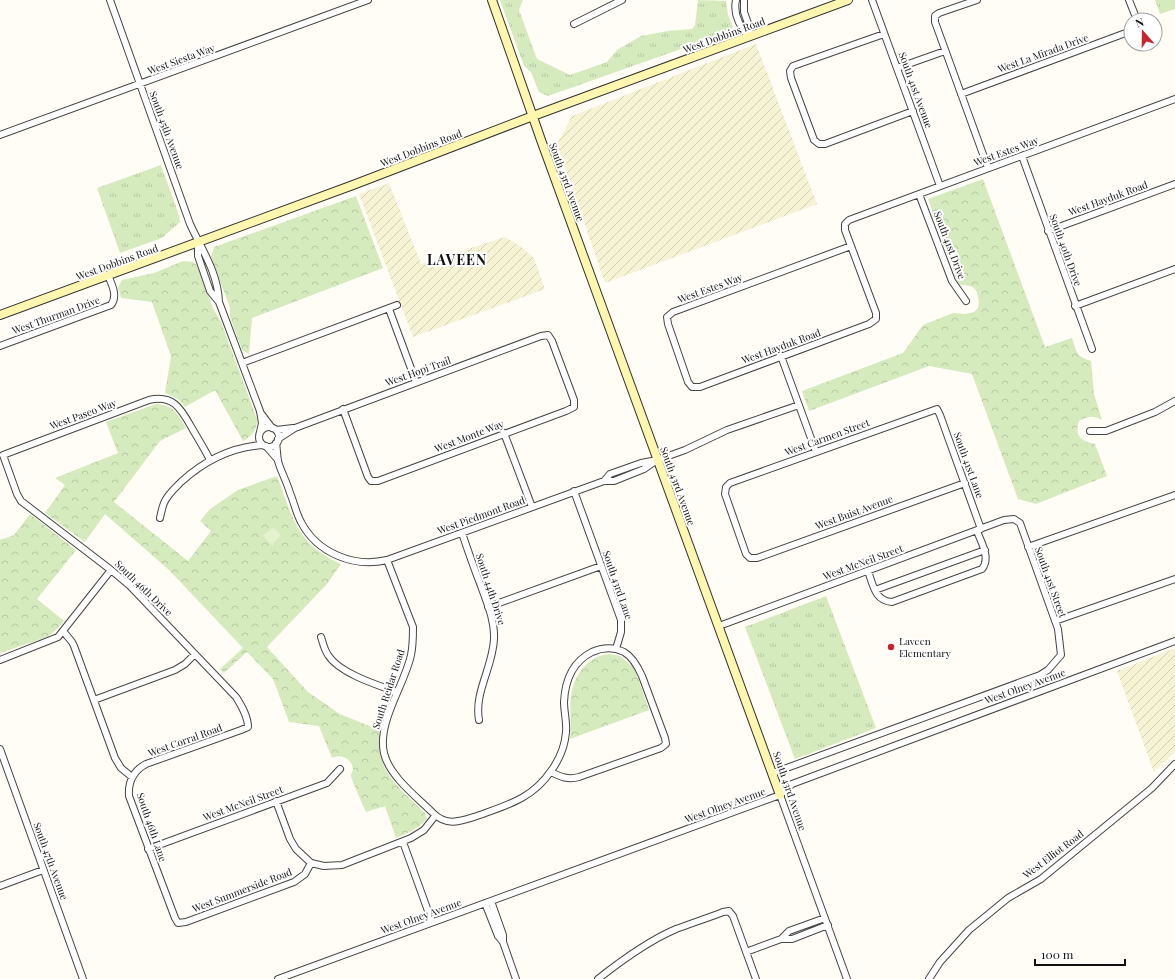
<svg xmlns="http://www.w3.org/2000/svg" width="1175" height="979" font-family="'Playfair Display',serif">
  <defs>
    <pattern id="farmland-furrows" width="10" height="10" patternUnits="userSpaceOnUse"><rect width="10" height="10" fill="#f6f3d4"/><path d="M-1 1l2-2M0 10L10 0M9 11l2-2" fill="none" stroke="#d2cfb5"/></pattern>
    <pattern id="grass-tufts" width="24" height="20" patternUnits="userSpaceOnUse"><rect width="24" height="20" fill="#d5ebbd"/><path d="M3 7l-1-3M5 7V3M7 7l1-3M15 17l-1-3M17 17v-4M19 17l1-3" fill="none" stroke="#b6c8a1"/></pattern>
    <pattern id="park-crowns" width="20" height="18" patternUnits="userSpaceOnUse"><rect width="20" height="18" fill="#d5ebbd"/><path d="M2 6a3 3 0 1 1 6 0M12 15a3 3 0 1 1 6 0" fill="none" stroke="#b6c8a1"/></pattern>
  </defs>
  <rect width="100%" height="100%" fill="#fffdf5"/>
  <path fill="url(#farmland-furrows)" d="M756,44L817,204L605,283L557,144L572,116Z
    M389,183L421,264L505,237L520,246L534,258L545,289L413,337L359,194Z
    M1175,648V752L1154,772L1117,671Z"/>
  <path fill="url(#grass-tufts)" d="M500,0H523L519,10L537,59L570,75L607,62L617,50L641,36L668,31L692,29L695,25L698,0L726,1L728,15L733,27L732,31L548,96L539,92L531,72L524,66Z
    M1155,0H1175V9L1160,14Z
    M161,165L179,215L180,222L162,238L120,253L97,188Z
    M826,596L876,728L795,759L745,627Z"/>
  <path fill="url(#park-crowns)" d="M983,179L1045,347L1072,338C1077,353 1076,356 1091,361L1094,394L1102,420C1093,415 1088,416 1079,421C1074,436 1081,441 1095,444L1107,476L1036,504L1018,499L972,374L929,366L809,411L802,391L903,353L923,325L953,313L966,314L974,312L978,308L979,302L977,292L974,288L970,286L958,284L928,199Z
    M356,196L383,268L252,318L249,354L242,350L230,317V308L211,256L214,247Z
    M183,261L193,262L197,265L213,308L221,322L257,419C258,429 251,437 243,441L215,390L185,407L178,399L165,393L171,356L152,302L121,298L118,287L122,280L154,273Z
    M156,404C174,405 178,414 186,428L160,441L114,502L188,561L211,531L200,521L210,509L238,490L277,476C292,516 297,545 341,564L327,584L267,647L308,692L340,714L379,730C379,738 378,746 380,754C385,779 408,796 425,813L427,819C418,829 408,833 396,838L385,806L366,812C363,805 352,781 351,776C351,773 353,771 353,769C352,758 341,754 332,758L319,726L289,722L273,679L247,652L224,673L220,669L243,648L169,570L105,514L85,542L45,513L65,485L55,478L118,453L106,422Z
    M30,514L76,550L37,599L64,621L57,629L47,637L0,653V540L14,535Z
    M610,654L620,656L635,669L649,710L570,739C573,712 564,691 583,668C591,659 598,655 610,654Z"/>
  <path fill="#e6f2cf" d="M273,527L281,535L272,545L263,536Z"/>
  <g fill="none" stroke-linecap="round" stroke-linejoin="round">
    <g stroke="#444" stroke-width="8">
      <path id="street" d="M110,0L190,224C202,250 218,273 219,302
        M736,0C733,14 740,27 749,37
        M744,0V12L749,26V37
        M872,0L940,186
        M977,0L939,13L935,16V22L988,168
        M1129,0L1137,20
        M574,24L622,0
        M884,34L793,66L790,71L791,78L814,140L819,144H825L913,111
        M897,68L945,51
        M961,94L1131,31
        M0,135L368,0
        M1022,156L1092,349
        M919,194L952,281L966,301
        M1048,231L1175,184
        M198,243V256L210,291L219,302L260,411L262,423L260,432
        M851,246L673,312L667,317L668,324L688,382L692,387H700L869,324L876,319V313L845,230V224L849,220L1175,99
        M1075,306L1175,269
        M389,309L416,382
        M0,346L111,305C118,296 112,285 108,275
        M781,356L816,452
        M242,363L397,305
        M260,412L272,428
        M259 437a10 10 0 1 1 20 0a10 10 0 1 1-20 0Z
        M276,430L293,428
        M1090,431H1106L1155,412L1175,401
        M504,433L532,507
        M278,439L295,428L541,336L548,335L552,341L574,400V407L566,411L378,481H371L368,477L343,409
        M276,443C277,449 277,455 278,461C281,472 287,482 290,493C294,502 296,513 301,522C317,553 354,568 387,560L604,481H614L644,469L657,460
        M266,446L278,460
        M210,460C205,450 199,440 193,430C182,411 175,394 149,400L3,455L17,494L21,501L111,570L130,586L236,697C241,705 248,716 248,727L241,730L146,764C133,771 128,782 129,796L175,918L178,923L186,922L294,882L305,874L311,863
        M604,481L610,474L641,463L657,460L685,450L727,430L799,405
        M965,483L757,558H750L746,554L725,494L726,487L730,483L937,409L940,415L981,529
        M574,491L621,620V632L616,649
        M160,518C161,513 162,508 164,503C167,495 175,488 181,482C205,460 231,447 263,445
        M462,533C468,551 474,568 481,586C487,603 495,621 494,639C493,667 474,692 479,720
        M1028,547L1175,495
        M387,560L413,627C413,636 413,646 411,655C405,684 377,722 384,753C389,776 417,797 433,813C447,827 461,821 477,816C507,805 532,799 551,771C559,760 565,746 566,732C567,722 564,712 564,702C565,681 572,662 592,652C603,647 614,647 624,652C633,657 638,667 642,676L665,738L666,744L661,748L579,777C568,780 561,777 551,772
        M868,571C873,585 875,601 892,602L982,569C991,558 981,542 977,531
        M875,590L985,550
        M488,607L601,566
        M1055,621L1175,579
        M719,626L1004,520L1014,519L1020,523L1058,629L1061,655L1048,670L1040,675L773,773
        M63,631L72,642L74,646L115,758L121,768L132,777
        M321,637C323,643 324,649 328,655C339,673 377,685 397,692
        M0,660L58,637L111,570
        M94,700L175,670L185,664L195,654
        M0,749L83,979
        M780,795L847,979
        M276,801L290,839L296,849L311,863L324,866L342,865L411,838L424,830L435,816
        M403,842L432,922
        M148,849L327,783L340,769
        M0,886L43,870
        M491,901L503,935V942
        M485,903L498,936L503,942L516,979
        M781,939L789,931L825,918
        M746,952L781,939H792L828,925
        M278,979L780,795L792,784L1175,641
        M598,979C622,960 648,941 676,929C692,923 708,918 723,912L729,911L733,916L756,979
        M929,979L940,962L969,930L1008,898L1041,879L1152,788L1175,764"/>
    </g>
    <g stroke="#333" stroke-width="10">
      <path id="secondary" d="M492,0L541,140L780,795
        M0,315L353,185L533,116L848,0"/>
    </g>
    <use href="#street" stroke="#fff" stroke-width="6"/>
    <use href="#secondary" stroke="#fff6b0" stroke-width="8"/>
  </g>
  <circle fill="#c4262e" stroke="#fff" stroke-width="1.5" cx="891" cy="647" r="4"/>
  <g text-anchor="middle" stroke-width="4" stroke-linejoin="round" paint-order="stroke">
    <g font-size="10" fill="#111" stroke="#fff">
      <text transform="translate(724 35) rotate(-20)" y="4">West Dobbins Road</text>
      <text transform="translate(1043 53) rotate(-20)" y="4">West La Mirada Drive</text>
      <text transform="translate(181 59) rotate(-20)" y="4">West Siesta Way</text>
      <text transform="translate(916 90) rotate(70)" y="4">South 41st Avenue</text>
      <text transform="translate(167 130) rotate(70)" y="4">South 45th Avenue</text>
      <text transform="translate(421 148) rotate(-21)" y="4">West Dobbins Road</text>
      <text transform="translate(1006 151) rotate(-20)" y="4">West Estes Way</text>
      <text transform="translate(567 182) rotate(70)" y="4">South 43rd Avenue</text>
      <text transform="translate(1108 198) rotate(-20)" y="4">West Hayduk Road</text>
      <text transform="translate(950 245) rotate(69)" y="4">South 41st Drive</text>
      <text transform="translate(1066 250) rotate(70)" y="4">South 40th Drive</text>
      <text transform="translate(117 262) rotate(-20)" y="4">West Dobbins Road</text>
      <text transform="translate(710 288) rotate(-20)" y="4">West Estes Way</text>
      <text transform="translate(56 315) rotate(-20)" y="4">West Thurman Drive</text>
      <text transform="translate(781 346) rotate(-20)" y="4">West Hayduk Road</text>
      <text transform="translate(418 371) rotate(-20)" y="4">West Hopi Trail</text>
      <text transform="translate(83 414) rotate(-20)" y="4">West Paseo Way</text>
      <text transform="translate(469 436) rotate(-21)" y="4">West Monte Way</text>
      <text transform="translate(827 437) rotate(-20)" y="4">West Carmen Street</text>
      <text transform="translate(969 465) rotate(70)" y="4">South 41st Lane</text>
      <text transform="translate(678 486) rotate(70)" y="4">South 43rd Avenue</text>
      <text transform="translate(854 512) rotate(-20)" y="4">West Buist Avenue</text>
      <text transform="translate(481 515) rotate(-20)" y="4">West Piedmont Road</text>
      <text transform="translate(863 562) rotate(-20)" y="4">West McNeil Street</text>
      <text transform="translate(1051 582) rotate(70)" y="4">South 41st Street</text>
      <text transform="translate(618 585) rotate(71)" y="4">South 43rd Lane</text>
      <text transform="translate(144 588) rotate(44)" y="4">South 46th Drive</text>
      <text transform="translate(491 589) rotate(72)" y="4">South 44th Drive</text>
      <text transform="translate(1025 686) rotate(-20)" y="4">West Olney Avenue</text>
      <text transform="translate(388 689) rotate(-72)" y="4">South Reidar Road</text>
      <text transform="translate(185 740) rotate(-20)" y="4">West Corral Road</text>
      <text transform="translate(790 791) rotate(71)" y="4">South 43rd Avenue</text>
      <text transform="translate(243 803) rotate(-20)" y="4">West McNeil Street</text>
      <text transform="translate(725 805) rotate(-20)" y="4">West Olney Avenue</text>
      <text transform="translate(152 827) rotate(71)" y="4">South 46th Lane</text>
      <text transform="translate(1053 854) rotate(-37)" y="4">West Elliot Road</text>
      <text transform="translate(51 861) rotate(70)" y="4">South 47th Avenue</text>
      <text transform="translate(242 890) rotate(-21)" y="4">West Summerside Road</text>
      <text transform="translate(421 916) rotate(-20)" y="4">West Olney Avenue</text>
    </g>
    <g font-size="10" fill="#111" stroke="#fff" text-anchor="start">
      <text x="899" y="645">Laveen<tspan x="899" dy="12">Elementary</tspan></text>
    </g>
    <g font-size="14" font-weight="bold" letter-spacing="1" fill="#111" stroke="#fff">
      <text x="457" y="265">LAVEEN</text>
    </g>
  </g>
  <g transform="translate(1143 32) rotate(340)"><circle r="19" fill="#ffffff" stroke="#a0a0a0"/>
  <path d="M0-3L7 15L0 10L-7 15Z" fill="#c4262e"/>
  <text y="-6" font-size="11" font-weight="bold" text-anchor="middle" fill="#111111">N</text>
  </g>
  <path d="M1035 959v6h90v-6" fill="none" stroke="#111111" stroke-width="2"/>
  <text x="1041" y="959" font-size="12" fill="#111111" stroke="#ffffff" stroke-width="3" paint-order="stroke">100 m</text>
</svg>
